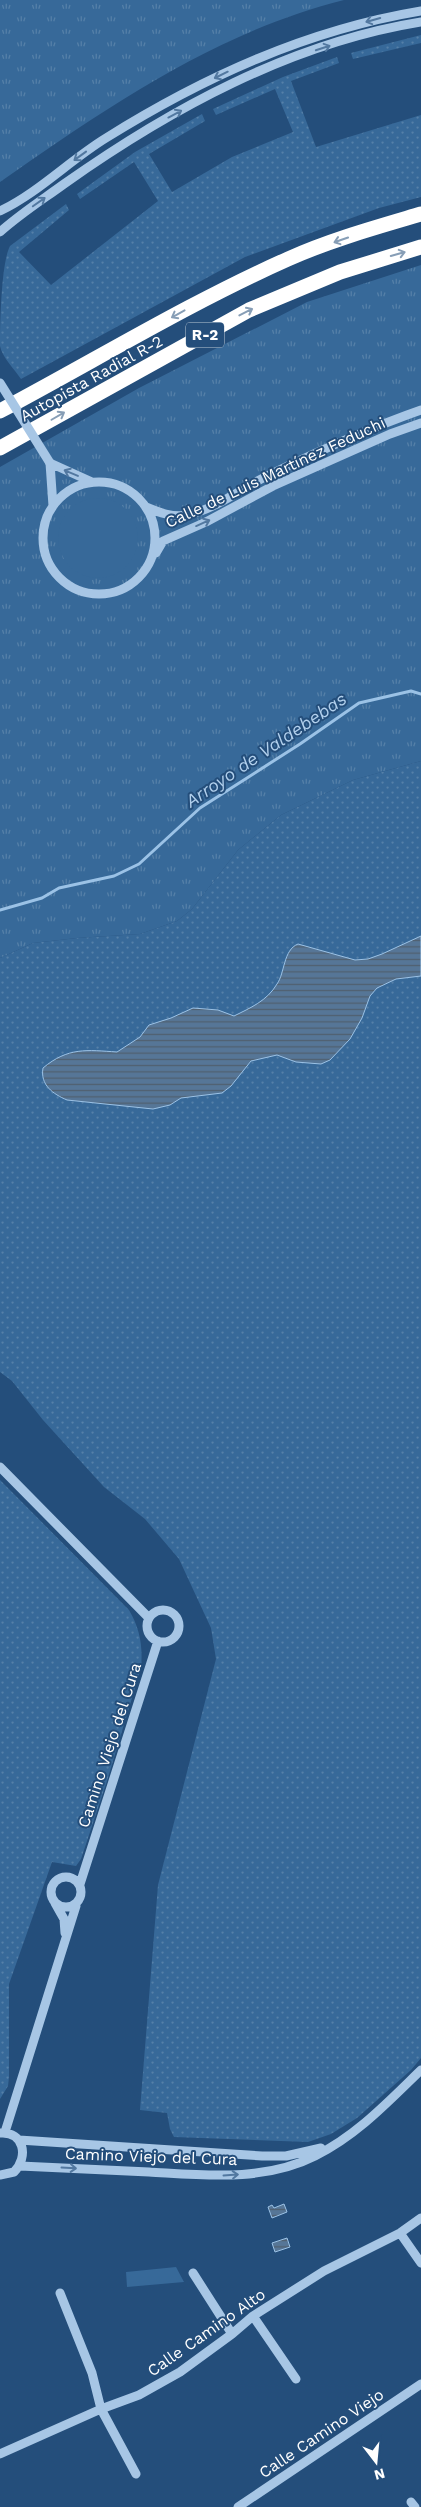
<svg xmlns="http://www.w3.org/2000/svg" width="421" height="2507" font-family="'Work Sans',sans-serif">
  <defs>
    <pattern id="grass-dots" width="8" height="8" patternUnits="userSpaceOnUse" patternTransform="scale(1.25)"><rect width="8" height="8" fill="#376999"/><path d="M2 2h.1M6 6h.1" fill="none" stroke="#5580a8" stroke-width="1.8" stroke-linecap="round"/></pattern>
    <pattern id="park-tufts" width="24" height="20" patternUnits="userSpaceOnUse" patternTransform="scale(1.25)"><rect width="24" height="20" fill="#376999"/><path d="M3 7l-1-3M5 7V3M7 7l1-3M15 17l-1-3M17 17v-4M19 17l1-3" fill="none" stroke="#5580a8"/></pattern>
    <pattern id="water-rules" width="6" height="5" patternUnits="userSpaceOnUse" patternTransform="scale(1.25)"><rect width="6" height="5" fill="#567697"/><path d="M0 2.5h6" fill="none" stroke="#505f6e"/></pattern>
  </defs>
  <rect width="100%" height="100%" fill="#244e7b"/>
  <path fill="url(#grass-dots)" d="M421,35V43L353,59L351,53Z
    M337,57L339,63L291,81L316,147L421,115V197L379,208L245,257L21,379C15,370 2,357 0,346C0,326 1,263 10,246L66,204L69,210L19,252L51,285L158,201L134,162L80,199L77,194L135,152L202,114L205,121L149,154L172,192L232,157L293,132L275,89L216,115L213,109L283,77Z
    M421,761V2058L411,2070L357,2118L331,2134L308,2142L174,2137L170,2129L167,2113L140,2110L158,1885L216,1659L211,1628L179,1559L145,1519L104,1487L43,1420L12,1381L0,1372V958L33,943L77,938L140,934L177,921L192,909L238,850L281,815L353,780Z
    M0,1480L129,1610C140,1629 143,1646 141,1668L107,1781L81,1859L76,1866L52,1862L9,1984V2077L8,2086L0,2099Z"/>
  <path fill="url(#park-tufts)" d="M0,0H344C216,32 106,108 0,182Z
    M421,265V761L353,780L281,815L238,850L192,909L177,921L140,934L77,938L33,943L0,958V467L139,388L307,302Z"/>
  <path fill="#376999" d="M58 538a40 40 0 1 1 80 0a40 40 0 1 1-80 0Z
    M176,2267L184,2282L127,2287L126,2272Z"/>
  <path fill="url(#water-rules)" stroke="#9bc2e6" d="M421,936V976L396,979L377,988L370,996L362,1018L350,1039L330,1060L321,1064L296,1062L277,1055L251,1061L231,1086L222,1093L181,1098L170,1105L153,1109L67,1100C53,1094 40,1085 43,1068C68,1047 87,1050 117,1052L140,1037L149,1025L171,1018L193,1008L218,1010L234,1016C250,1008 267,1001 277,984C285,973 283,950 298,944L355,960L368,959L382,954Z
    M284,2204L287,2212L272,2218L268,2207L272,2205L274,2208Z
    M287,2238L290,2247L275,2252L272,2243Z"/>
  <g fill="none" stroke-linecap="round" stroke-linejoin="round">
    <path stroke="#9bc2e6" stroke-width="3" d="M0,910L42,898L59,888L114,876L139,864L200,808L300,744L359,703L411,691L421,694"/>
    <path stroke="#a7c6e5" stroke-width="9" d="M0,211C38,193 70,160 106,138C204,77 307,30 421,11
      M0,232C20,214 42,200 64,184C170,109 291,43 421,22
      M50,463L92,482
      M50,463L53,506
      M43 538a56 56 0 1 1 112 0a56 56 0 1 1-112 0Z
      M146,507C158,512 173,518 187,515C216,509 242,488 269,475C319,451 369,428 421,410
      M156,553L163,541L206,522L273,486L390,434L421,423
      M0,1467L149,1618
      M147 1626a16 16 0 1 1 32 0a16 16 0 1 1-32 0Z
      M51 1892a15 15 0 1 1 30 0a15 15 0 1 1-30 0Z
      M80,1884L158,1641
      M55,1903L64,1919L65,1933
      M5,2132L76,1906
      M19,2140L262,2156H286L321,2148
      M20,2166C63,2168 106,2170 149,2172C204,2175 264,2182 315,2156C356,2136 388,2102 421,2070
      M0,2175L14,2172C29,2157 24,2131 0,2133
      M400,2233L421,2263
      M193,2273L232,2334
      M60,2293L92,2373L101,2409L136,2474
      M253,2316L296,2379
      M0,2454L101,2409L139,2395L180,2372L232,2334L253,2316L324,2271L400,2233L421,2218
      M411,2502L415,2507
      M238,2507L421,2384"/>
    <path stroke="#fff" stroke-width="15" d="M0,411C96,360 189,303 288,259C330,240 377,227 421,214
      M0,448L249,310L340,272L421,247"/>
    <path stroke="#a7c6e5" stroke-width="9" d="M0,383L50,463"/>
  </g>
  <defs><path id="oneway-shaft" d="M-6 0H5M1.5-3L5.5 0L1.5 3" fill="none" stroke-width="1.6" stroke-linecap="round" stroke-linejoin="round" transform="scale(1.25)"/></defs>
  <g stroke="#5278a0">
    <use href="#oneway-shaft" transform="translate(373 20) rotate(164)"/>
    <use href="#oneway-shaft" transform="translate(323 48) rotate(-18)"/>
    <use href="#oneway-shaft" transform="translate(221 75) rotate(154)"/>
    <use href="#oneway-shaft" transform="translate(175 114) rotate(-28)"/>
    <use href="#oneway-shaft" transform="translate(80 156) rotate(144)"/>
    <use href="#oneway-shaft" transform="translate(39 202) rotate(-35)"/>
    <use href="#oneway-shaft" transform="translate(71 473) rotate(-157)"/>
    <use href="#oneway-shaft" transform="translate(203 523) rotate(-24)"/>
    <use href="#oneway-shaft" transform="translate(69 2168) rotate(3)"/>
    <use href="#oneway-shaft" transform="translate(231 2175) rotate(-4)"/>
  </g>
  <g stroke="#879eb6">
    <use href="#oneway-shaft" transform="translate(341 240) rotate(161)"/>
    <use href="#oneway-shaft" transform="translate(398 254) rotate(-16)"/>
    <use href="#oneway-shaft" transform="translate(246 312) rotate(-27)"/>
    <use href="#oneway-shaft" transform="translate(178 314) rotate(151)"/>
    <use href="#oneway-shaft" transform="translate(58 416) rotate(-30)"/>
  </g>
  <g text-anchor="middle" stroke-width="4" stroke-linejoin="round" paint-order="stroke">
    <rect fill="#244e7b" stroke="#bdcad7" stroke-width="1" x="186" y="322.5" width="38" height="25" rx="4"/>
    <g font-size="15" font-weight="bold" fill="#fff">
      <text x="205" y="340">R-2</text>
    </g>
    <g font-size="16" fill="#fff" stroke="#244e7b">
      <text transform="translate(91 378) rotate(-29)" y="6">Autopista Radial R-2</text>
      <text transform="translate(275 472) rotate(-25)" y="6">Calle de Luis Martínez Feduchi</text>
      <text transform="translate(109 1745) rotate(-72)" y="6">Camino Viejo del Cura</text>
      <text transform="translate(151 2156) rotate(2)" y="6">Camino Viejo del Cura</text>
      <text transform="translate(206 2332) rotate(-35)" y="6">Calle Camino Alto</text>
      <text transform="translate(321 2433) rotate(-34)" y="6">Calle Camino Viejo</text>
    </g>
    <g font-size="18" font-style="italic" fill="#b2d0ed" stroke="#244e7b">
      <text transform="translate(266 750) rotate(-34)" y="6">Arroyo de Valdebebas</text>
    </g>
  </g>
  <g transform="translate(376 2462) rotate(164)" stroke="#244e7b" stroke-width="4" paint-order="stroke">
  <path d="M0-4L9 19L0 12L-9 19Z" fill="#ffffff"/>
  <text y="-8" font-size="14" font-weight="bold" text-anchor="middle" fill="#ffffff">N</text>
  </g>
</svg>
